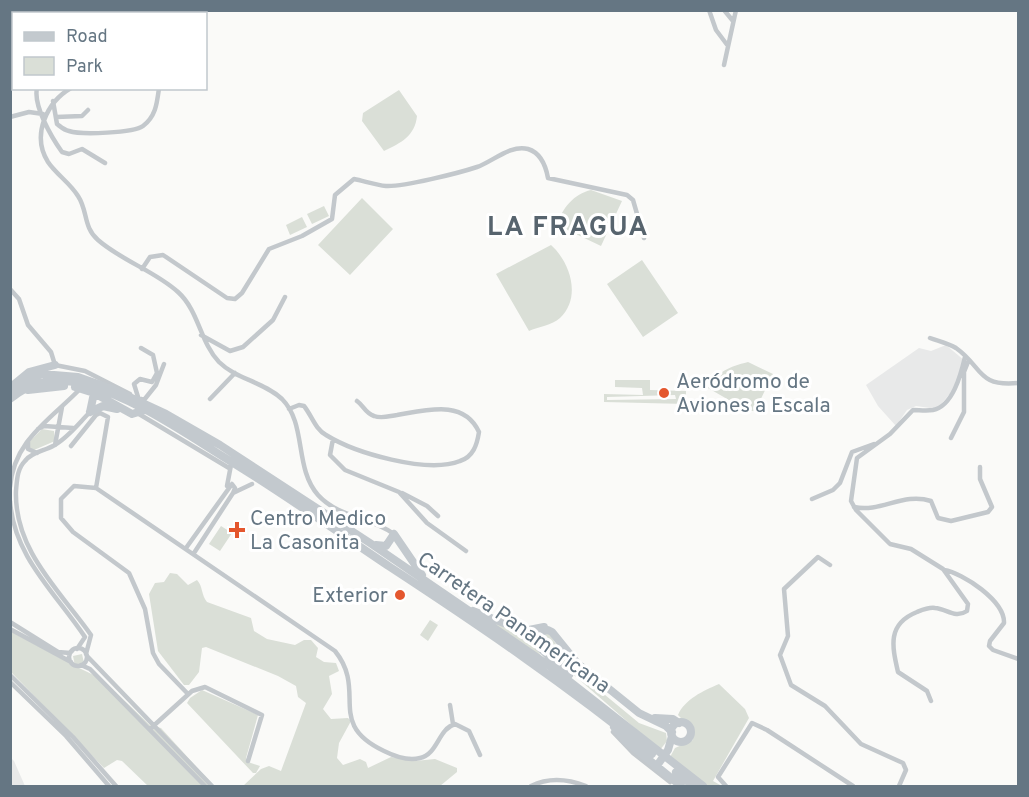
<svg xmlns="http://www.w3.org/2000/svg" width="1029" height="797" font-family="Overpass,sans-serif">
  <rect width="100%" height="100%" fill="#fafaf8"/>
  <path fill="#e8e9e9" d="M946,345L965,361L954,389L937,409L916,406L907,410L896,426L878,406L866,385L919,348L931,351Z
    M10,757L14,761L25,786H11Z"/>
  <path fill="#dadfd7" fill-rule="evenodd" d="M399,90L417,116C415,136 401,143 384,151L362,121L363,113Z
    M591,190L622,201L601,246L557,225C562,208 574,194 591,190Z
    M362,198L393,229L350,275L318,245Z
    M324,206L329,216L312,224L307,214Z
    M302,217L307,227L290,235L286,225Z
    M551,245C570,262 582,297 560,318C552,325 538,327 529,331L496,274Z
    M642,260L678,313L643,337L607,284Z
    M748,362L773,374L755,411H748L708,388C718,371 729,367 748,362Z
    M615,380H650V390L686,391V404L604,402V394L643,395L642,388L615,387ZM675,395L676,399L607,400V397Z
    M42,429L54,431L55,441L34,450L30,449L29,442Z
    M221,526L232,533L220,551L209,544Z
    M170,573L177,574L188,585L197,580C203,586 201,595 207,602L251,618L254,631L267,639L295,645L304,640H311L318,648L316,657L324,662L336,663L339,671L329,676L332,694L323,709L331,719L348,718L351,721L339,743L337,758L343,765L360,759L366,762L368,768L391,757L415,761L435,759L457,768V772L440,786H243L261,769L269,766L281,771L306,703L298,697L296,686L278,676L206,647L202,648L199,672L189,685H184L158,651L149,594L155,583L164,582Z
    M478,616L523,633H535C528,651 552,664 564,675Z
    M430,620L438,625L428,641L420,635Z
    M10,631L75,666L73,656L82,654L84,663L77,667L102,679L150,725L161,728L214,786H148L122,761L117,760L104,768L11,672Z
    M549,633L570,666L639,723L666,733L667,741L660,750L544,649L540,645V638Z
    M719,684L745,709L749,718L713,781L722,786H706L670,757L675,748L693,740L692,729L678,715C685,699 703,691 719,684Z
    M202,690L258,715L246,758L248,762L260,766L256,773H253L187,703L190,698Z"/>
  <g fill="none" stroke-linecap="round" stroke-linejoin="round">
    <path stroke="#c3c8cc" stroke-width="4.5" d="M82,10L85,14
      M709,10L716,30L728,46
      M724,10L733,21
      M129,14V10
      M10,21H14
      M724,65L736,10
      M37,88C33,106 52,138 62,152L69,154L82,149L105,163
      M71,88C47,102 31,135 48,162C56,174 70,183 78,196C88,211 83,227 98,240C122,261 155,271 178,292C199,311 200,342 219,362C236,379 264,382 282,399C307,424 294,468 318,495C339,518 371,517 394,534
      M53,101L57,124C61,127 64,130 69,131C81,135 134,133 143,126C156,116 157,103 159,88
      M10,117L29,112L43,114
      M56,117L82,116L88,110
      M142,269L150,257L163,255L227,298L235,299L242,293L269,249L302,236L332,219L335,195L354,179C364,181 376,185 386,186C403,187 459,173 477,167C492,162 511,144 528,149C541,153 546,167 548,178L627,195L633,200L644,238
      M10,289L19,299L28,325L51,352L55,365L85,371L130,394
      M201,335L230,351L243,347L273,320L285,297
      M930,338C938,341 948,343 956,348C983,367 977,387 1018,383
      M138,397L134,384L140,379L152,382L157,373L153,355L141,348
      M141,399L144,400L156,385L164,364
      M210,399L235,373
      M289,409L299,405L304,406C312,416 315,429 326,435C355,453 427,474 460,461C473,457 477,445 479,432C464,399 427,410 397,415C389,416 382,419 374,416C365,413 364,406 357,401
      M139,414L229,468
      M38,429L44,426L73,428
      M951,438L964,412V372L968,362
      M333,439L330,455L345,470L399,492L427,523L466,551
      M28,441V449L37,453
      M55,445L62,407
      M71,446L96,415L100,413L108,417L96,488
      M227,486L231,465
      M10,487C14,440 50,420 80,389
      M402,493L427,506L438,516
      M812,499L833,490L840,483L852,452L874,444
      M10,501C14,557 55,592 85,637L77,649
      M854,507C881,513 903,492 931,501L938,518L951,521L988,512L992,507L980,479V467
      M186,548L232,484L235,488L233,493
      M194,553L233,493L252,484
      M830,565L818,557L784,589L788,636L780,655L791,685L825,706L861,744L903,763L906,770L899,786
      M944,570C963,573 1005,601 1004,623L990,641L989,646L993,650L1018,659
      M10,622L58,652L70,653L72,651
      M10,629L71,662
      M69 657a9 9 0 1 1 18 0a9 9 0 1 1-18 0Z
      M86,654L91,635C60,591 14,550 16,491C17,480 17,469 25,461C32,452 44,451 53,446C68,438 79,423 90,412
      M87,656L212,786
      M81,665L90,669L205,786
      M10,675L73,737L116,786
      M10,682L66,736L109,786
      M188,694L159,664L153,653L145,609L129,573L73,532L61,518V499L74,486L96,488L335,651C368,692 325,723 384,751C394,756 409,761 420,758C438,754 438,729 455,724L469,731L480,755
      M931,701L927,691L898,672C892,646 887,624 917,612C922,610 929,607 935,608C947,609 955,619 967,611L968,604L943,569L911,549L890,544L856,510L851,501L857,458L890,434L913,410C919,410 926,411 933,410C953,406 961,374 965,357
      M450,705L453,724
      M150,729L192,691L205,687L262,715L248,761
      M613,732L633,753L670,782
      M531,786C549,777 568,779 586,786
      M726,786L718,777L752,723L767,730L853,786"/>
    <path stroke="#c3c9ce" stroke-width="8" d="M12,386L29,372L55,365
      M75,387L94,393L132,414L145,410
      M28,390L64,386
      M10,391L20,383L42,374L78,377L112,389L166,414L220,445L370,543L551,667L703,786
      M10,399C32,381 55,377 83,384C135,397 189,436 235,464C288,497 338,532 390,567C480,626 568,686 652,754
      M90,412L103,406L117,409
      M90,412L94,393
      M394,534L422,575
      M376,545L386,546L394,534
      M473,611L524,631L544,627
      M569,675L537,645L538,633L548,630L552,632L577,663L639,713L666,726L672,732
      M655,718L673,719L679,723
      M671 732a10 10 0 1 1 20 0a10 10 0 1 1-20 0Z
      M614,727L627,742L681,786
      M656,767L668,750L672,736
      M676,772L693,786"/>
  </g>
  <g fill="#e4572e" stroke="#fff" stroke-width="2">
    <circle cx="664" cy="393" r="6"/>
    <path d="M234 521h6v6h6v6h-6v6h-6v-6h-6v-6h6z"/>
    <circle cx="400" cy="595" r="6"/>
  </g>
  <g text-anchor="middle" stroke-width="6" stroke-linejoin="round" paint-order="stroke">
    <g font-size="21" fill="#657683" stroke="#fff" text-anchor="start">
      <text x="676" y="388">Aeródromo de<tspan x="676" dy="24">Aviones a Escala</tspan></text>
      <text x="250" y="525">Centro Medico<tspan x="250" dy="24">La Casonita</tspan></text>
      <text x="388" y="602" text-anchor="end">Exterior</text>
    </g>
    <g font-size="21" fill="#657683" stroke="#fff">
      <text transform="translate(514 622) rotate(35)" y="7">Carretera Panamericana</text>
    </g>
    <g font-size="27" font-weight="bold" letter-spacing="1.5" fill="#57646e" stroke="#fff">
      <text x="568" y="235">LA FRAGUA</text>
    </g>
  </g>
  <rect width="1029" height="797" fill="none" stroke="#657683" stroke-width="24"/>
  <rect x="12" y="12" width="195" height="78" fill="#ffffff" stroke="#c1c8cd" stroke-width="1.5"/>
  <rect x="24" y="32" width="30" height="9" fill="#c3c9ce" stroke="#c1c8cd" stroke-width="1.5"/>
  <text x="66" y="42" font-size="18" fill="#657683">Road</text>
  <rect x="24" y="57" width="30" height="18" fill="#dadfd7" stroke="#c1c8cd" stroke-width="1.5"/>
  <text x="66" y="72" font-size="18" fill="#657683">Park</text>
</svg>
